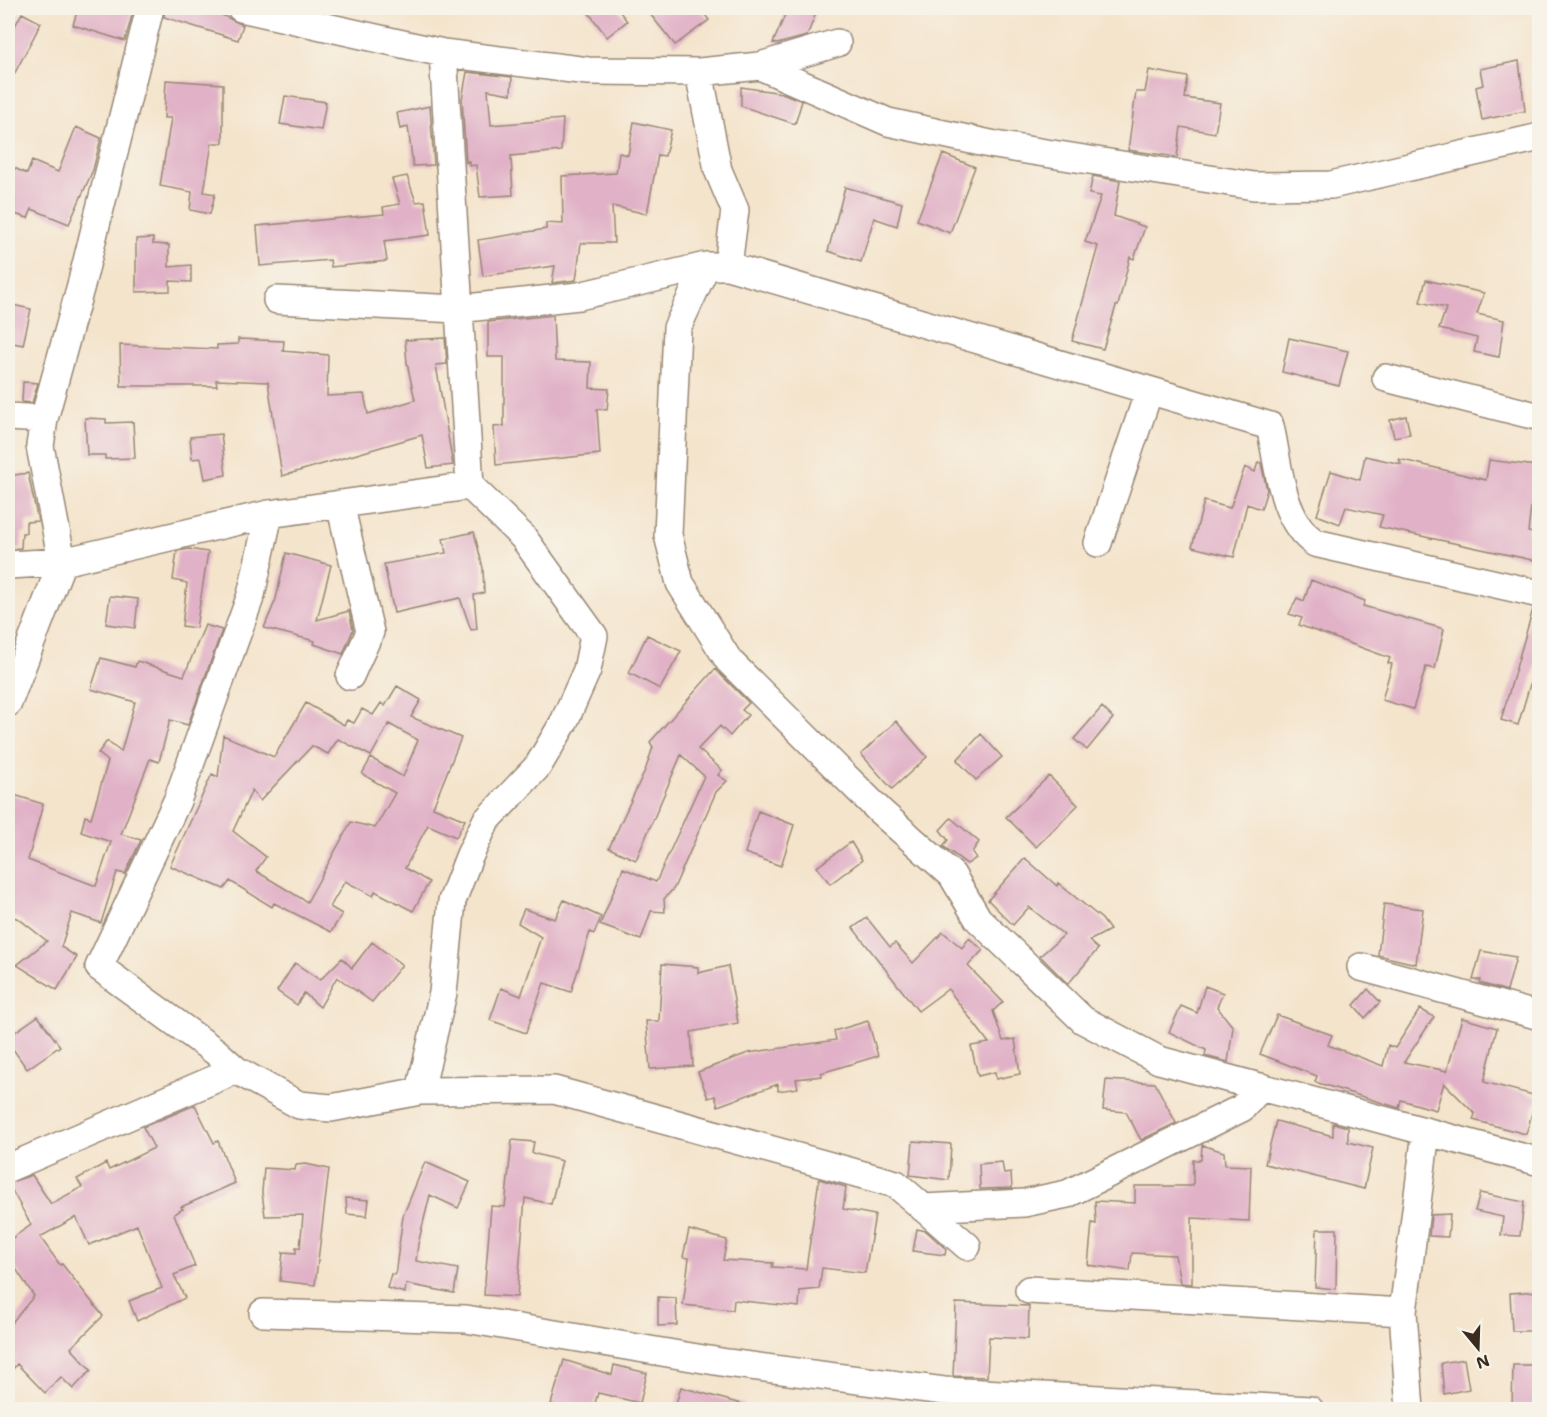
<svg xmlns="http://www.w3.org/2000/svg" width="1547" height="1417" font-family="'Shantell Sans',sans-serif">
  <rect width="100%" height="100%" fill="#f7f3e8"/>
  <filter id="ink" filterUnits="userSpaceOnUse"><feTurbulence type="fractalNoise" baseFrequency=".0167" numOctaves="2"/><feDisplacementMap in="SourceGraphic" scale="12" xChannelSelector="R" yChannelSelector="G"/><feConvolveMatrix kernelMatrix="1 2 1 2 8 2 1 2 1" color-interpolation-filters="sRGB"/></filter>
  <filter id="wash" filterUnits="userSpaceOnUse"><feTurbulence type="fractalNoise" baseFrequency=".008" numOctaves="4" result="noise"/><feDisplacementMap in="SourceGraphic" scale="24" xChannelSelector="R" yChannelSelector="G"/><feGaussianBlur stdDeviation="1.35" result="paint"/><feColorMatrix in="noise" values="0 0 0 0 0 0 0 0 0 0 0 0 0 0 0 0 0 1.4 0 .05"/><feComposite in="paint" operator="in"/></filter>
  <g filter="url(#wash)">
    <rect width="100%" height="100%" fill="#f4e4cc"/>
    <g id="blocks">
      <path fill="#e1b2c7" fill-rule="evenodd" d="M78,8H134L125,41L73,25Z
        M165,8H207L243,25L238,40L164,17Z
        M585,8H617L627,21L607,37Z
        M645,8H700L709,20L675,45Z
        M788,8H804L816,13L807,36L777,44L773,43Z
        M22,13L41,23L8,86V39Z
        M1519,61L1525,111L1482,120L1476,87L1483,85L1480,69Z
        M1149,70L1188,77L1185,98L1220,103L1215,133L1181,127L1177,157L1128,150L1136,92H1145Z
        M467,72L512,77L511,94L488,90L491,125L563,119L561,151L511,156L513,195L480,197L476,165L469,166V161L466,162L462,99Z
        M166,80L223,84V143H212L204,192L215,194L210,214L190,210L192,192L160,186L171,118H164Z
        M741,87L782,93L802,101L795,124L741,106Z
        M285,96L326,102L321,130L280,124Z
        M430,106L434,165L413,166L408,127L400,129L397,113Z
        M634,122L671,130L665,156L658,155L647,214L612,206L614,243H581L576,280L552,283L555,266L483,276L478,240L546,229V223L563,224L562,176L616,173L619,153L628,155Z
        M76,127L101,138L93,170L69,224L32,209L28,218L11,213L15,202L8,199V165L27,174L32,161L58,172Z
        M943,154L975,167L950,233L917,220Z
        M407,176L416,202L425,201L430,235L384,241L387,261L331,267L330,260L260,266L257,226L384,214L383,207L400,204L392,179Z
        M1093,176L1120,181L1114,216L1145,227L1134,259L1130,257L1118,306H1116L1103,349L1072,341L1098,246L1085,242L1101,196L1089,194Z
        M845,187L902,203L897,226L874,218L861,262L828,251Z
        M153,238V244L169,245V267L191,265V282L170,281V291L136,292V239Z
        M1426,280L1484,293L1477,314L1504,320L1499,357L1474,352L1477,338L1439,329L1446,308L1420,302Z
        M8,304L31,309L23,345L8,342Z
        M553,315L555,361L591,362L590,388L609,389L607,410L597,409L600,454L496,465L494,427L504,426V357H488V322Z
        M445,338L447,364L436,365L453,465L428,468L422,435L282,476L268,382L216,380L217,386H121L120,345L217,349V345L238,344V339L284,341L283,351L328,355L327,396L364,394L368,414L415,400L407,363L405,340Z
        M1289,338L1348,351L1339,386L1282,372Z
        M23,382L38,383L32,403L22,402Z
        M1406,416L1410,434L1394,437L1390,420Z
        M85,418L106,419V423L133,422L135,458L105,459V455H87Z
        M221,434L226,475L205,479L201,458L192,459L190,437Z
        M1365,456L1401,464L1399,459L1486,480L1489,460L1536,466L1528,532L1539,534L1537,561L1379,527L1383,515L1346,507L1340,524L1317,515L1331,471L1360,480Z
        M1258,462L1261,463L1267,490L1261,509L1247,504L1234,557L1192,547L1204,501L1230,508L1245,467L1255,472Z
        M28,473L38,521L26,522V533H22L21,548L8,549V476Z
        M474,532L483,568L484,593L474,595L477,629L471,630L460,598L394,613L384,564L446,553L443,539Z
        M189,549L208,552L196,628L182,626L187,583L173,580L177,551Z
        M286,553L331,565L317,620L349,611L353,630L343,654L314,644L315,641L264,628L276,599Z
        M1311,580L1365,601L1363,606L1444,629L1435,669L1426,667L1413,709L1382,700L1392,664L1388,663L1390,658L1299,625L1302,618L1289,614L1297,598L1304,601Z
        M110,596L138,599L135,628L106,624Z
        M1533,609H1539V654L1518,725L1501,720Z
        M205,625L222,630L188,725L170,720L159,762L150,759L121,834L141,840L125,874L117,872L101,923L72,913L61,947L77,957L57,990L17,965L47,941L19,919L8,915V793L43,804L28,860L96,886L111,842L81,832L85,816L91,818L108,761L98,753L107,741L121,752L135,702L91,689L101,658L135,667L137,661L184,676Z
        M647,635L681,651L660,689L629,673Z
        M715,669L749,703L742,710L748,715L730,736L720,726L698,749L722,770L718,775L727,781L716,792L674,888L664,899L665,912L651,911L641,940L600,925L623,868L656,882L704,776L681,755L636,860L609,848L646,768L653,747L650,742Z
        M397,686L421,700L411,717L461,738L433,807L465,820L456,837L428,825L405,868L429,882L413,911L375,891L373,896L345,881L330,907L342,914L331,932L274,903L272,907L230,881L224,889L170,866L212,774L218,777L223,735L274,757L306,703L344,725L347,720L354,723L362,709L373,715L381,703L385,706ZM389,724L418,740L403,777L371,758L362,774L395,793L375,828L351,822L307,902L256,871L266,857L233,831L252,790L260,801L312,746L328,754L338,739L371,756Z
        M1102,707L1113,718L1087,750L1074,739Z
        M896,721L927,757L892,789L861,754Z
        M981,734L1002,757L976,780L957,760Z
        M1049,776L1078,805L1036,847L1006,817Z
        M758,811L794,825L781,866L745,853Z
        M951,818L979,842L972,852L976,858L967,864L943,846L948,840L940,830Z
        M851,842L862,860L830,884L817,867Z
        M1025,858L1057,886L1058,883L1102,919L1110,930L1089,941L1098,949L1068,984L1040,956L1064,935L1029,907L1013,925L988,900Z
        M564,900L601,917L594,934L590,932L571,992L544,983L526,1033L490,1020L501,988L521,996L541,937L518,923L524,909L555,919Z
        M1384,904L1423,909L1416,964L1378,955Z
        M867,918L890,947L895,943L913,963L943,932L962,948L969,938L983,950L968,966L1003,1002L993,1011L1003,1041L1015,1039L1020,1074L996,1079L995,1072L978,1076L971,1046L989,1043L948,989L918,1011L853,928Z
        M372,942L402,965L372,1002L337,977L320,1007L304,993L297,1005L277,991L295,963L320,980L342,958L352,968Z
        M1481,951L1516,957L1507,991L1480,983L1481,980H1473Z
        M662,964L698,967V973L728,966L738,1023L691,1032L693,1066L650,1069L646,1021H659Z
        M1205,986L1223,993L1217,1007L1233,1027L1228,1062L1205,1056L1206,1050L1169,1032L1181,1006L1197,1013Z
        M1368,989L1380,1002L1365,1018L1354,1005Z
        M1420,1009L1434,1017L1404,1062L1447,1071L1462,1018L1497,1028L1484,1082L1537,1096L1526,1134L1473,1120L1475,1114L1444,1083L1436,1110L1401,1100L1399,1108L1315,1082L1317,1076L1260,1054L1277,1015L1332,1035L1328,1045L1383,1066L1388,1045L1395,1048Z
        M38,1016L60,1046L27,1069L8,1042V1037Z
        M868,1021L878,1056L821,1073L822,1076L796,1079L798,1088L778,1091V1084L718,1106L715,1096L708,1098L698,1072L748,1053L836,1040L834,1031Z
        M1106,1080L1155,1083L1176,1123L1141,1140L1126,1112L1103,1110Z
        M195,1105L214,1143L218,1141L235,1183L181,1207L183,1209L174,1214L195,1266L174,1275L185,1298L137,1321L129,1301L162,1288L137,1225L89,1245L76,1217L40,1237L60,1265L62,1264L103,1316L71,1348L91,1370L73,1389L61,1377L45,1393L17,1364L8,1375V1327L34,1296L8,1257V1241L31,1225L8,1183L32,1175L51,1204L82,1187L77,1179L106,1163L109,1170L154,1148L143,1127Z
        M1276,1121L1333,1136V1123L1348,1127V1142L1373,1148L1364,1189L1265,1164Z
        M512,1140L534,1142L532,1153L562,1161L551,1204L525,1198L517,1297L484,1295L491,1206L505,1207Z
        M913,1141L951,1144L949,1180L910,1175Z
        M1202,1145L1224,1152L1225,1165L1251,1166L1249,1221L1192,1218V1284L1180,1283L1175,1255L1132,1253L1130,1271L1088,1265L1092,1223L1096,1224L1095,1201L1135,1203V1186H1193V1160H1201Z
        M425,1162L470,1182L458,1208L430,1195L418,1244L416,1261L458,1269L454,1293L406,1284L405,1293L387,1288L391,1274L395,1275L403,1216Z
        M1002,1162L1004,1174L1011,1173L1012,1188L980,1189L979,1164Z
        M306,1164L329,1169L315,1285L280,1281L283,1252L296,1253V1247L300,1248L303,1215L265,1216L262,1192L264,1168L295,1170L296,1165Z
        M819,1179L846,1187L843,1209L875,1215L865,1273L822,1268L819,1289L800,1291L799,1307L734,1300L733,1310L683,1305L689,1258L683,1257L689,1230L727,1240L723,1260L773,1263L772,1267L806,1269Z
        M1480,1193L1524,1202L1520,1236L1501,1235L1503,1217L1475,1211Z
        M346,1198L369,1200L367,1216L347,1214Z
        M1450,1214L1448,1237L1429,1236L1431,1215Z
        M917,1229L926,1231L946,1249L945,1255L913,1251Z
        M1317,1229H1337L1336,1289L1315,1287Z
        M1539,1291V1322H1534V1331H1512L1510,1293Z
        M658,1297L676,1298L677,1325L658,1326Z
        M956,1303L1029,1306L1028,1339L989,1337L987,1377L953,1376Z
        M1464,1359L1469,1389L1444,1394L1441,1363Z
        M564,1360L612,1375L614,1365L647,1373L640,1403L598,1393L593,1410H570L551,1404Z
        M1513,1365H1539V1405L1512,1406Z
        M681,1387L745,1405L744,1410H674Z"/>
    </g>
  </g>
  <g filter="url(#ink)">
    <use href="#blocks" fill-opacity="0" stroke="#988775" stroke-width="1.5"/>
    <g fill="none" stroke-linecap="round" stroke-linejoin="round">
      <g stroke="#988775" stroke-width="30">
        <path id="minor" d="M241,8L443,53L588,71L699,72L760,66L837,43
          M760,66L888,122L995,145L1254,186L1331,185L1540,137
          M699,72L718,170L735,210L728,266
          M277,300L457,309L579,296L706,266
          M1386,378L1540,417
          M8,417L44,419
          M340,504L370,632L350,676
          M1098,543L1149,391
          M8,565L62,562L269,514L470,486
          M1540,594L1315,543C1280,519 1279,464 1270,426L728,266H706L677,328L668,535L680,583L729,661L881,812L952,875L978,919L1083,1020L1159,1060L1540,1162
          M8,703L62,562L40,446L44,419L81,285L150,8
          M1361,967L1540,1016
          M236,1070L216,1052L99,967L177,801L251,595L269,514
          M420,1091L443,993L452,901L469,857L486,821L538,766L564,722L587,670L594,636L523,537L470,486L443,53
          M8,1168L236,1070L299,1105L331,1108L420,1091L554,1090L896,1184L967,1246
          M923,1208L1024,1203L1067,1194L1242,1108L1261,1087
          M1029,1290L1403,1312
          M263,1313L466,1319L727,1363L944,1391L1310,1410
          M1410,1410L1403,1312L1426,1132"/>
      </g>
      <use href="#minor" stroke="#fff" stroke-width="27"/>
    </g>
  </g>
  <rect width="1547" height="1417" fill="none" stroke="#f7f3e8" stroke-width="30"/>
  <g transform="translate(1478 1348) rotate(161)" stroke="#f7f3e8" stroke-width="4.5" paint-order="stroke">
  <path d="M0-4.5L10 22L0 15L-10 22Z" fill="#3b2a1e"/>
  <text y="-9" font-size="16" font-weight="bold" text-anchor="middle" fill="#3b2a1e">N</text>
  </g>
</svg>
